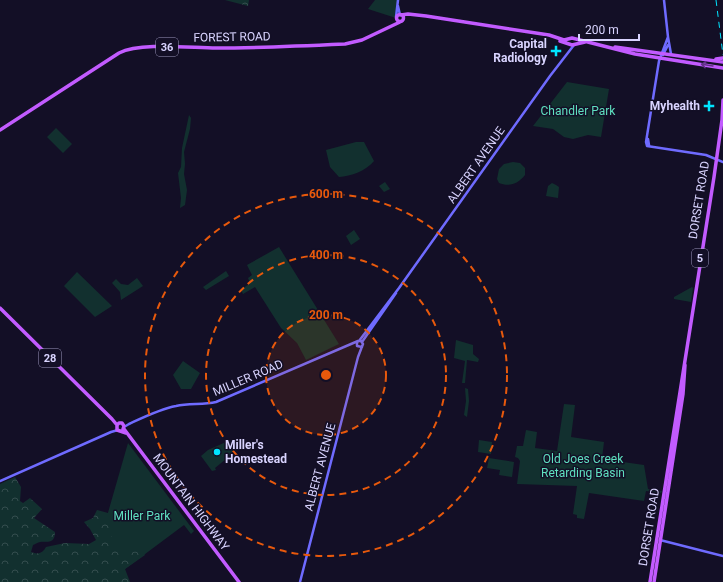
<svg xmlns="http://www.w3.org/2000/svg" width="723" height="582" font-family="Roboto,sans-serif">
  <defs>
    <pattern id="forest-crowns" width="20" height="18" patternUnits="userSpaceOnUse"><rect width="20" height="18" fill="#12302f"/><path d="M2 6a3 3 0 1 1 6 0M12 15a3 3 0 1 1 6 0" fill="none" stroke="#344d4e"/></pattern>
  </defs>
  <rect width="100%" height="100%" fill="#130f26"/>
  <path fill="#12302f" d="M375,0H398L396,18L368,9Z
    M567,82L609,89L601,137L588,135L573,139L564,137L553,129L533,126Z
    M189,115L191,118L190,129L184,152L185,164L184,174L187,190L185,205L180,208L181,198L178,173L181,167L182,148Z
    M56,128L72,144L63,153L47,137Z
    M356,142H364L374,161C366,171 351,176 339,177L330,167L326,150Z
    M513,162L520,163L525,168V175C518,184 509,187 499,183L497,179L499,169L504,164Z
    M385,182L390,189L384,192L379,186Z
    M552,183L556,185L559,187L558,198L546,196L548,186Z
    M354,230L360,239L351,245L346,236Z
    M279,247L339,344L306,360L297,343L281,328L255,287L243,294L241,290L250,283L248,278L252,275L247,265Z
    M226,271L229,276L206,290L203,287Z
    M77,272L112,306L95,317L64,286Z
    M137,278L143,286L121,300L120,292L112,283L116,279L121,284L128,285Z
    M692,287L693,288L691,302L674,299V297Z
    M456,340L473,345V354L479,359L478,362L467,360L465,383H462L465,361L454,358Z
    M183,361L200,373L191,389H181L173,375Z
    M465,388L468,389L469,401L467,417L464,415L466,401Z
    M564,404L575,405L571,437L604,442L602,459L644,465L648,489L662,491L661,493L646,491L644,501L589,493L584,519L577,518V515L573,514L577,486L517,484L520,461L518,458L515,457L517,446H523L526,430L537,432L535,448L557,451Z
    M479,440L492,442L491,454L478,452Z
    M226,442L233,451L227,460L226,459L215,468L216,470L212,471L201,456L208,450Z
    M128,443L194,531L191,534L184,525L125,569L101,537Z
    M489,458L514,462L512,477L499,475L500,470L487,468Z"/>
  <path fill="url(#forest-crowns)" d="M225,0H249L248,6Z
    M15,477L21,487L20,501L23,503L30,498L42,509L34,518L55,532C55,545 46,541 40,542C38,542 34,545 33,545L31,552C38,555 43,553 46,547L65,543L89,544L96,540L90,529L84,522L93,518L97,510L108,513C110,520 111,537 113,541C118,551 131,554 141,550L145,555L125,569L130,582H0V484Z"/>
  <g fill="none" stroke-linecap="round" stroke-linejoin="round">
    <path stroke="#6f6bff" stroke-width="2.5" d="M664,0L668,37L671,54
      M398,6L400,15
      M396,17L398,0
      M663,55L668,45
      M648,139L649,145
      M647,146L646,142L659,61L668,37
      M647,146L706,155L723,162
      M359,341L399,288L550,76L574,45
      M362,342L396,293
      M124,427L129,424C144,417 160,409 176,406C189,403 203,405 216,402L358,341
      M0,481L111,432L118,430
      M660,540L723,556
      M300,582L358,357L363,344L361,341H358L357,343V346L362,347"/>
    <path stroke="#c25bff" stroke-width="3.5" d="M396.5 18a3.5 3.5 0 1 1 7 0a3.5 3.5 0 1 1-7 0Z
      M401,15L408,14L426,16L549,35L564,40L572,38L635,54L723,68
      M560,41L572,45L585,42
      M615,47L723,62
      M716,59L723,58
      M0,130L119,53C141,42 191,48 216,48C259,48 302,46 345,44L362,40L400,22
      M0,308L112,419L117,425V430L126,433
      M117,425L119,423H122L124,426L123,429
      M124,429L239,582
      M650,582L714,177L722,120L723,100
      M654,582L683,394L685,365"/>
    <path stroke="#00e5ff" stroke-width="1" stroke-dasharray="6 5" stroke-linecap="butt" d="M716,0L723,55"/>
  </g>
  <defs><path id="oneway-shaft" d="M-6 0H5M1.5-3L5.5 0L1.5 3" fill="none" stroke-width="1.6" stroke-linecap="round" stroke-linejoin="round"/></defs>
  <use stroke="#623188" href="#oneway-shaft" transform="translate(707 65) rotate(-171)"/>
  <circle cx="326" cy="375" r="60" fill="#e8590c" fill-opacity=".12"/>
  <g fill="none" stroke="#e8590c" stroke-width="2" stroke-dasharray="7 5">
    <circle cx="326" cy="375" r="60"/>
    <circle cx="326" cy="375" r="120"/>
    <circle cx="326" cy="375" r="181"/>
  </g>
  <g fill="#00e5ff" stroke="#130f26" stroke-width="1.5">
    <path d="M554 45h4v4h4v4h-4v4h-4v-4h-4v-4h4z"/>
    <path d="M707 100h4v4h4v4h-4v4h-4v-4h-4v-4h4z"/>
    <circle cx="217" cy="452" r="4"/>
  </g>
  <g text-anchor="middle" stroke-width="3" stroke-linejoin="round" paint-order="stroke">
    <g fill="#130f26" stroke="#9e99be" stroke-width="1">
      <rect x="156" y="38" width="22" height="18" rx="3"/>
      <rect x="692" y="249" width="16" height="18" rx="3"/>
      <rect x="39" y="349" width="22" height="18" rx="3"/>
    </g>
    <g font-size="11" font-weight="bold" fill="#d9d4ff">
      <text x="167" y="51">36</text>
      <text x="700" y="262">5</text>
      <text x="50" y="362">28</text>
    </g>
    <g font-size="12" fill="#d9d4ff" stroke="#130f26">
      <text transform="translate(232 37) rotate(-1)" y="4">FOREST ROAD</text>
      <text transform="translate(476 165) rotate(-55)" y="4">ALBERT AVENUE</text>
      <text transform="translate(699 200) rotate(-81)" y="4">DORSET ROAD</text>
      <text transform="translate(248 378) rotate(-23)" y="4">MILLER ROAD</text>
      <text transform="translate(320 467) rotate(-75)" y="4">ALBERT AVENUE</text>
      <text transform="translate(191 502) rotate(53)" y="4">MOUNTAIN HIGHWAY</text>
      <text transform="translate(649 527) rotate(-81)" y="4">DORSET ROAD</text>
    </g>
    <g font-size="12" font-weight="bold" fill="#d9d4ff" stroke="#130f26" text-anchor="end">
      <text x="547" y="48">Capital<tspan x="547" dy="14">Radiology</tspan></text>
      <text x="700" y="110">Myhealth</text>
      <text x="225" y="449" text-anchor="start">Miller's<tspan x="225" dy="14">Homestead</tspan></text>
    </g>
    <g font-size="12" fill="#5fe0c0" stroke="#130f26">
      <text x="578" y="115">Chandler Park</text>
      <text x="583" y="463">Old Joes Creek<tspan x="583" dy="14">Retarding Basin</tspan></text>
      <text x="142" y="520">Miller Park</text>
    </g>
  </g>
  <circle cx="326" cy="375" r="6" fill="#e8590c" stroke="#130f26" stroke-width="2"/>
  <g font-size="12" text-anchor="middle" font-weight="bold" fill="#e8590c" stroke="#130f26" stroke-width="3" stroke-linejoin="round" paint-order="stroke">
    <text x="326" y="198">600 m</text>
    <text x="326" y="259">400 m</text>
    <text x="326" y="319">200 m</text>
  </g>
  <path d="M579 34v6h60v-6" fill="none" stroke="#d9d4ff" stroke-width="2"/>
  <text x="585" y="34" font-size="12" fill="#d9d4ff" stroke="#130f26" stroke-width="3" paint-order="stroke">200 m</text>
</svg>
